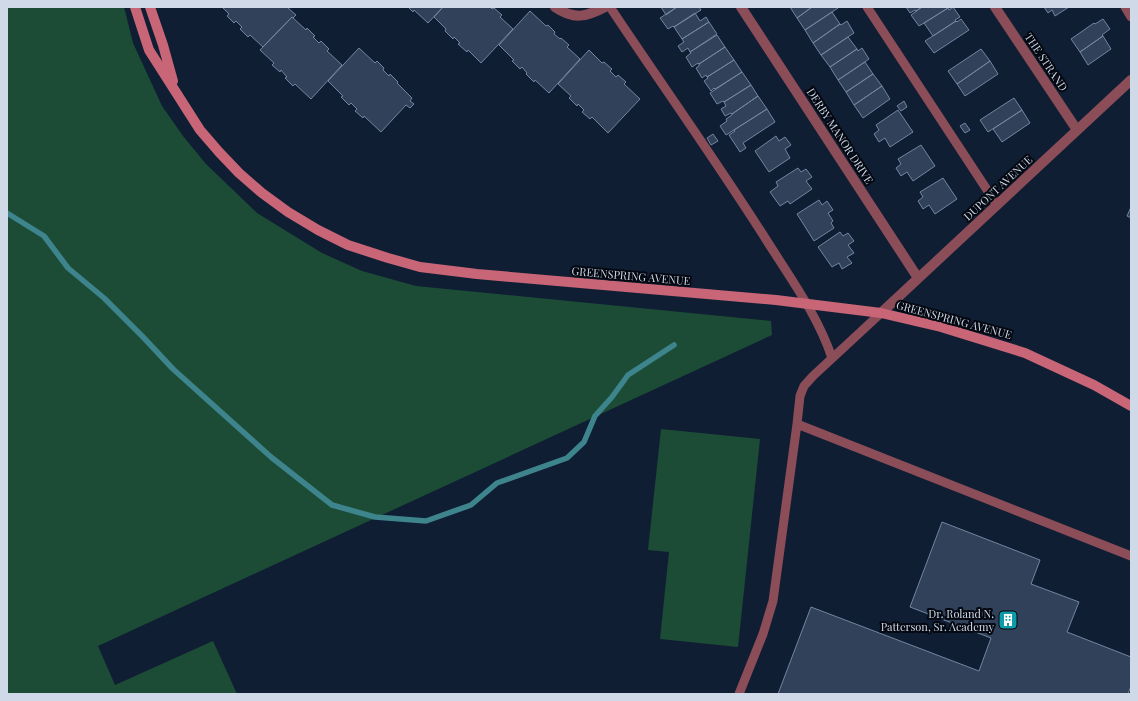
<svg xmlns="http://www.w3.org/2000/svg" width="1138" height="701" font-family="'Playfair Display',serif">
  <rect width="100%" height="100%" fill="#101e34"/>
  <path fill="#1c4c36" d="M7,7H124L133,43L162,106L183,136L206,164L257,213L322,253L362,271L416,286L771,321L772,335L98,646L115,685L213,641L237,694H7Z
    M661,429L760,439L738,647L660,639L669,552L648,550Z"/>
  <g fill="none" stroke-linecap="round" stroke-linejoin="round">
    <path stroke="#3e848d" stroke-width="5.5" d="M7,213L44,236L68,268L104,298L143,337L173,369L271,457L332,505L375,517L426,521L471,505L497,483L567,458L584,442L595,416L612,397L628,375L674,345"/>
  </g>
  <path fill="#314159" stroke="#7385a0" d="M222,7H287L296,15L293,18L292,17L263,47L250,35L248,37L240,29L242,27L236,21L234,23L227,16L229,14Z
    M408,7H443L428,23L414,10L413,12Z
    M443,7H490L492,9L494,8L502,15L500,17L513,29L481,63L468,50L467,52L458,44L460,43L454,37L453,39L445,31L446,29L434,17Z
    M661,7H677L666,15Z
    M677,7H699L701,10L674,27L673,26L668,29L660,18Z
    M790,7H812L797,18Z
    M812,7H837L838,8L805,30L797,18Z
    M906,7H922L916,11L915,10L910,13Z
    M922,7H947L948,8L924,23L919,26L911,15Z
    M953,7L960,17L955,20L956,21L933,36L924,23L948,8L949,10Z
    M1044,7H1069L1055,16L1052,10L1048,13Z
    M530,11L546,26L548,25L555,32L554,34L560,39L561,38L569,45L567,47L580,59L549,93L535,80L534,82L526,74L527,73L522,67L520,69L512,61L514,60L499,45Z
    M832,12L840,24L813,43L805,30Z
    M695,13L700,21L706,17L709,22L682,39L674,27Z
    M292,17L306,30L307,28L315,36L313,37L319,43L321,41L329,49L327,51L342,65L311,99L295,84L293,86L285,78L287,77L281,70L280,72L272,65L274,63L260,50Z
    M961,19L969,30L934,53L925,41L956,21L957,22Z
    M1103,19L1110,29L1102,35L1103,36L1080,52L1071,39L1094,23L1095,24Z
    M847,21L854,33L821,55L813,43L840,24L841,25Z
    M709,22L717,34L690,52L688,48L682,52L678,46L684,42L682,39Z
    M717,35L725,47L699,64L698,63L692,67L686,57L691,53L690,52Z
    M1103,36L1111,49L1088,65L1080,52Z
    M848,37L857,49L830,67L821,55Z
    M725,47L734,60L707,77L706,75L702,78L696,68L699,66V64Z
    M359,48L375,63L377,61L384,68L383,70L389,76L390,74L398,82L397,83L412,98L410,101L414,104L410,108L406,105L381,132L364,116L363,118L355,111L357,109L351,103L349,105L341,97L343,96L328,81Z
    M862,48L869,59L838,80L830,67L857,49L858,51Z
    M981,49L990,61L957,84L948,71Z
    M589,50L602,63L604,62L612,69L610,71L616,77L618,75L626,82L624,84L640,99L608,133L592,117L590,119L582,112L584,110L578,104L577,106L569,98L571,96L558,84Z
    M734,60L742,72L715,89L714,88L711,91L704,81L708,78L707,77Z
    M990,61L998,74L965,96L957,84Z
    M865,62L873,74L846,92L838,80Z
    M742,72L751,85L724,102L723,101L717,104L710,93Z
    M873,74L882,86L854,105L846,92Z
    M751,85L758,96L732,114L731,113L725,116L721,109L726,106L724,102Z
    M882,86L890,99L863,118L854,105Z
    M758,96L767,109L726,135L720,126L727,121L726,119L732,115V114Z
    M1014,98L1022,110L988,132L980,120Z
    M904,101L907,107L901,111L897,106Z
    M767,109L775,122L743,143L746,148L740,152L729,135L735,131L734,130Z
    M898,110L913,132L890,147L885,138L879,142L874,134L879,130L876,125Z
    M1022,110L1030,123L1002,142L993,129Z
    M965,123L970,130L965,133L960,126Z
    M713,134L718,141L711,145L707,138Z
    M776,136L779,141L785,137L791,145L785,149L790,158L769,172L755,151Z
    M921,145L935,166L913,181L907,172L901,176L896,168L901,164L898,159Z
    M798,168L801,172L806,169L812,177L806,181L812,189L790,204L788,201L780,206L770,192L778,186L776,182Z
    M943,178L957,199L935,214L929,205L923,209L918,201L923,197L920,192Z
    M819,200L822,205L827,201L833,210L828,213L833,221L831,223L834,228L814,241L797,214Z
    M1131,207V218L1127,216Z
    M840,232L843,236L848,233L854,241L848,245L854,253L847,257L852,263L842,269L839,263L832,267L818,247Z
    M942,522L1040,560L1031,584L1079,602L1067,632L1131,657V686L1128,694H778L811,607L979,671L991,638L910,607Z"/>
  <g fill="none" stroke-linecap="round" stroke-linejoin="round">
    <path stroke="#8b4d58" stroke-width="9" d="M610,7C662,85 717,162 767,241C791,279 818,316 832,358
      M867,7L997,205
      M1125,7L1131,17
      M881,313L813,376L804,386L800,396L797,424L1131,556
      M739,694L763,634L773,601L797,424"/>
    <path stroke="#8b4d58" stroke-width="10" d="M555,7C574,20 586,17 605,7
      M741,7L918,278
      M995,7L1077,130
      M881,313L1131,80"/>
    <path stroke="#c86678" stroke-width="10" d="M135,7L149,50L200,130L219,152L239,173L262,193L288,212L318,230L348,245L388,258L420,267L477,274L776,300L881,313L941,327L1025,353L1094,385L1131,406
      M150,7L163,45L173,81"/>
  </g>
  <defs>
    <g id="building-square" transform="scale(1)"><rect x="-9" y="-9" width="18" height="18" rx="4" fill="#0f9aa8" stroke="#040811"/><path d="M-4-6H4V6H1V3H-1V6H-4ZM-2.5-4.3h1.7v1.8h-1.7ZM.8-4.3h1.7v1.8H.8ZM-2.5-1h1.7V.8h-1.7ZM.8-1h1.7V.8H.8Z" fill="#fff"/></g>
  </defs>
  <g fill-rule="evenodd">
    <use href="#building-square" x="1008" y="620"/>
  </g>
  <g text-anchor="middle" stroke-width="4" stroke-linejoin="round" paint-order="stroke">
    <g font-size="11" fill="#cfd9e8" stroke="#040811">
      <text transform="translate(1046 62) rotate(56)" y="4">THE STRAND</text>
      <text transform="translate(840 136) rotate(57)" y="4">DERBY MANOR DRIVE</text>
      <text transform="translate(998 188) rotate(-43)" y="4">DUPONT AVENUE</text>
      <text transform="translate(631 276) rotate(5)" y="4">GREENSPRING AVENUE</text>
      <text transform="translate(954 320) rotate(15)" y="4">GREENSPRING AVENUE</text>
    </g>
    <g font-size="11" fill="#cfd9e8" stroke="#040811" text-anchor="end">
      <text x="994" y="618">Dr. Roland N.<tspan x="994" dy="13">Patterson, Sr. Academy</tspan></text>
    </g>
  </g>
  <rect width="1138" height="701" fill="none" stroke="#cfd9e8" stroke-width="16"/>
</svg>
